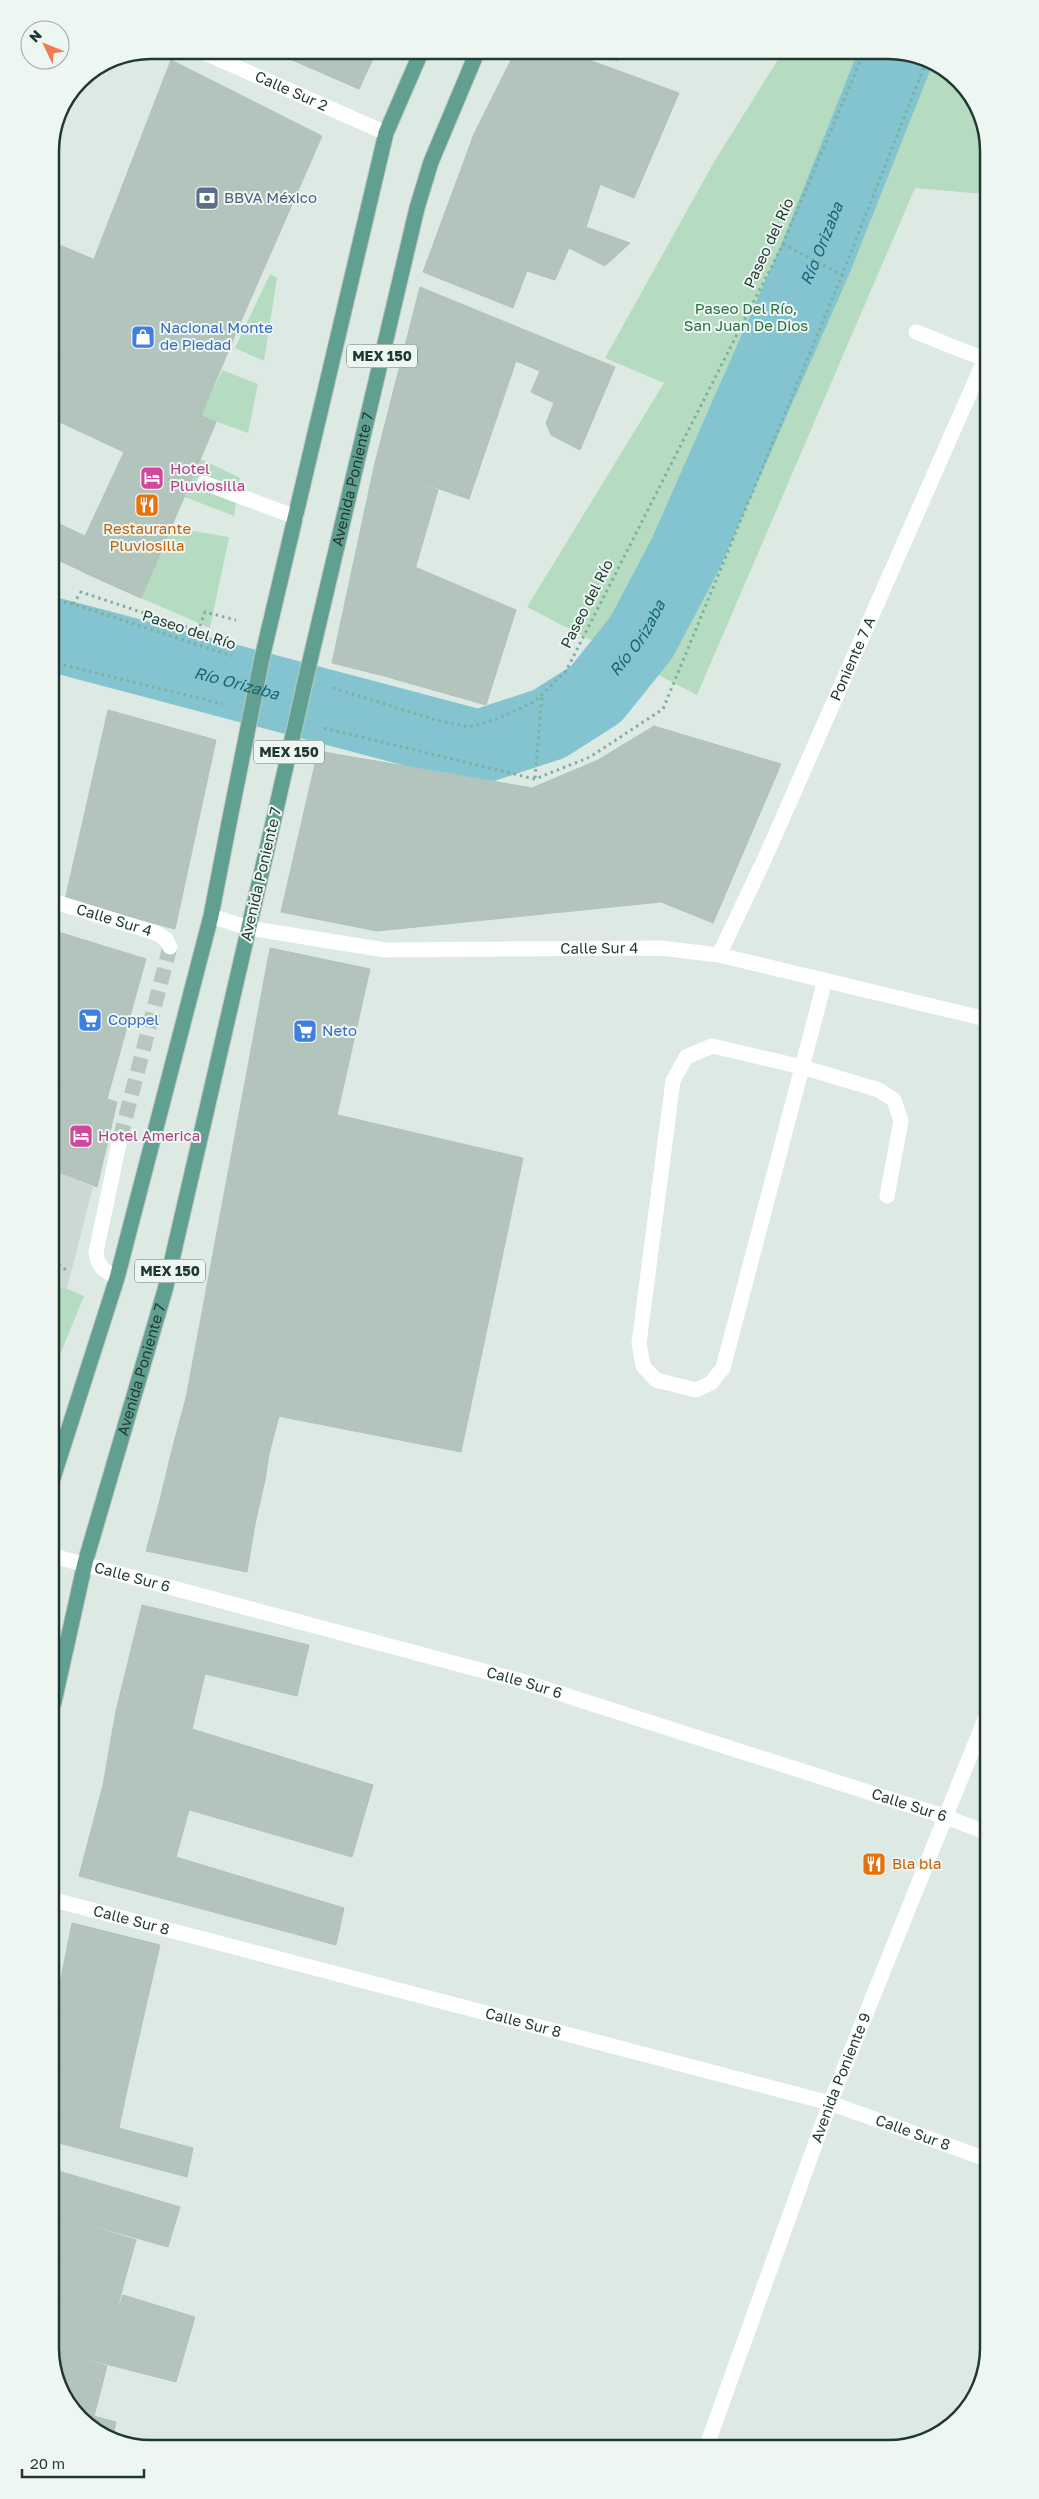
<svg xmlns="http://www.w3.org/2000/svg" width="1039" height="2499" font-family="'Golos Text',sans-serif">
  <rect width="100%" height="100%" fill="#ddeae4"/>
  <path fill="#ccd9d3" d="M53,1170L93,1187L67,1288L53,1283Z"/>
  <path fill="#b5dcc0" d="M784,50H895L950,71L984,119V194L915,188L697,695L527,607L664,383L605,358L714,162Z
    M270,274L277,278L264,361L235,348Z
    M222,370L258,384L248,433L201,416Z
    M201,459L240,478L234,516L185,497Z
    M171,527L229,537L210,628L141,598Z
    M53,1283L84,1296L57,1362L53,1360Z"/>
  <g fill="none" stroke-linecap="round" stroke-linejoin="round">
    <path stroke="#84c4d0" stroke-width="74" id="s1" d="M51,634L479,747L549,724L596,694L641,638L685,555L815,260L898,51"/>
  </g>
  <path fill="#b3c4bd" stroke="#b0c3bb" d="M269,50H377L359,89Z
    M516,50H562L679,93L634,198L474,134Z
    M587,50H623L618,61Z
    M171,60L322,136L241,321L94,259Z
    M474,134L600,185L586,227L630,243L605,266L569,248L555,280L527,271L513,308L423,272Z
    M50,241L241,321L201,416L51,352Z
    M420,287L615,367L580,450L551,435L546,423L554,403L531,392L540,371L516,361L469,499L374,467Z
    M51,352L216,422L141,598L51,557V520L85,536L124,452L51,418Z
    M161,399L216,422L141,598L83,572Z
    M374,467L438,490L384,676L332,663Z
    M415,567L516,610L486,705L384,676Z
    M108,710L216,740L175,929L65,900Z
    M654,726L781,764L713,923L661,902L377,931L281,912L318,751L532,788L598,760Z
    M52,930L146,959L107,1099L52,1081Z
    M270,948L370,969L337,1115L243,1093Z
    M52,1081L117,1102L97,1187L53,1170Z
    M243,1093L523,1158L461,1452L186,1398Z
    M186,1398L279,1416L269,1454L177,1431Z
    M177,1431L269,1454L265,1480L170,1458Z
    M170,1458L265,1480L255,1524L159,1504Z
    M159,1504L255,1524L247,1572L146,1551Z
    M142,1605L309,1645L297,1696L205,1674L192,1729L116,1711Z
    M116,1711L192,1729L373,1785L352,1857L103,1785Z
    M103,1785L189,1810L176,1857L344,1908L336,1945L79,1876Z
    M72,1923L160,1945L148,1997L61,1978Z
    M61,1978L148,1997L141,2028L54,2007Z
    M54,2007L141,2028L127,2090L55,2068Z
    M55,2068L127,2090L119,2128L55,2111Z
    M55,2111L193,2148L187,2177L55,2142Z
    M55,2170L180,2207L168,2247L55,2215Z
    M55,2215L136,2240L125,2279L55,2259Z
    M55,2259L125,2279L115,2318L55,2300Z
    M123,2295L195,2317L176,2382L55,2351V2300L115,2318Z
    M55,2351L107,2366L94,2416L78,2412L55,2380Z
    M78,2412L116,2422L113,2437L89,2428Z"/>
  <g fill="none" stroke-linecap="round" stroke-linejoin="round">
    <path stroke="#b7c7c0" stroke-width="15" stroke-dasharray="15 8" stroke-linecap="butt" d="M120,1139L170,947"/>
    <g stroke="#bcc4c2" stroke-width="17">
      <g id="primary">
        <path d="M262,658L386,133L422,50"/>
        <path id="s9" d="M308,669L417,208L431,162L478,50"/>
        <path d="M53,1478L117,1278L211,916L229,823"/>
        <path id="s10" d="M54,1702L85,1563L165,1290L270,836"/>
      </g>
    </g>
    <path stroke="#7dae9f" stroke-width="3" stroke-dasharray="2.5 4" stroke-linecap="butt" d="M783,244L842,275
      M51,600L73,604L232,656
      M73,604L81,592L198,631L205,612L236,620
      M51,662L223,704
      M333,688L436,720L469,727L497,719L534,702L566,671L783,244L865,50
      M324,728L535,779L590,757L663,709L842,275L926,62
      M535,778L542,695
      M53,1261L69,1272"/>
    <path stroke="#fff" stroke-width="15" d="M204,483L296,517
      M825,980L723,1368L711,1383L696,1390L656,1380L643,1366L639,1343L673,1081L686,1057L712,1046L802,1067L879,1090L894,1100L901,1121L887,1196"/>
    <g stroke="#fff" stroke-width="15">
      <path id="s2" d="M198,50L386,133"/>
      <path d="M916,332L984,359"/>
      <path id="s3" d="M52,901L156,933L166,939L170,947"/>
      <path id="s4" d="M211,916L249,928L385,950L660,948L719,955L986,1019"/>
      <path id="s5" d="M719,955L765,858L984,361"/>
      <path d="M117,1278C105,1271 97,1267 96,1252L120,1139"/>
      <path id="s6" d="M53,1556L521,1681L946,1817L988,1833"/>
      <path id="s7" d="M54,1900L830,2103L989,2160"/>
      <path id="s8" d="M707,2445L830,2103L987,1714"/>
    </g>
    <use href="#primary" stroke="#61a090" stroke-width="15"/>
    <g stroke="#bcc4c2" stroke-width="17" stroke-linecap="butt">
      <path id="primary-bridge" d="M229,823L262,658
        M270,836L308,669"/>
    </g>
    <use href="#primary-bridge" stroke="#61a090" stroke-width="15"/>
  </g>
  <defs>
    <g id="bank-square" transform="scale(1.25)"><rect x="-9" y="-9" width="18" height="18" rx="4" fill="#5c6f8a" stroke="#eef6f2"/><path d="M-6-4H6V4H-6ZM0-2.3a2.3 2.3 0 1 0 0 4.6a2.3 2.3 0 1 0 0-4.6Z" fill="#fff"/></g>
    <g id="shop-square" transform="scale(1.25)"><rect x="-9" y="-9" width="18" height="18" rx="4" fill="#3f7fe0" stroke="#eef6f2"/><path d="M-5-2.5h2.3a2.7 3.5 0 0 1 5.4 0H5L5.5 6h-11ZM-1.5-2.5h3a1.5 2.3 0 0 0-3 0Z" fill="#fff"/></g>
    <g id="hotel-square" transform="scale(1.25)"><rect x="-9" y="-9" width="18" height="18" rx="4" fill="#d1479c" stroke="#eef6f2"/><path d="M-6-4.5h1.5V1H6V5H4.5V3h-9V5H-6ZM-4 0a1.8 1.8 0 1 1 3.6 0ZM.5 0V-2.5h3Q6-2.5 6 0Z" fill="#fff"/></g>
    <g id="restaurant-square" transform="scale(1.25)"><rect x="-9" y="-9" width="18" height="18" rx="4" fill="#e8710a" stroke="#eef6f2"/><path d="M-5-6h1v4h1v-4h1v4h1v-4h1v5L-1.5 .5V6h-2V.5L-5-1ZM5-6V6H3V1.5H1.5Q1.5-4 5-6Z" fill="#fff"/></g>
    <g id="supermarket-square" transform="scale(1.25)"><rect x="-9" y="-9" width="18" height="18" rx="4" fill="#3f7fe0" stroke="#eef6f2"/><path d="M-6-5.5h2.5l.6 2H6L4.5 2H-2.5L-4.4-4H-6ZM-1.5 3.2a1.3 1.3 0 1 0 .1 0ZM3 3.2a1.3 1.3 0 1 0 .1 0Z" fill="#fff"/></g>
  </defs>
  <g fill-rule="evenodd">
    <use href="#bank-square" x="207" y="198"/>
    <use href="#shop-square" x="143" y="337"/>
    <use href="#hotel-square" x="152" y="478"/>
    <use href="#restaurant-square" x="147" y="505"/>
    <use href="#supermarket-square" x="90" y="1020"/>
    <use href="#supermarket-square" x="305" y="1031"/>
    <use href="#hotel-square" x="81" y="1136"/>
    <use href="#restaurant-square" x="874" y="1864"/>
  </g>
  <g text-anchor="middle" stroke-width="4" stroke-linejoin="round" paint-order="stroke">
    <g fill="#eef6f2" stroke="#5d726c" stroke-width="1">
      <rect x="347" y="344.5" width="70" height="23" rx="4"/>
      <rect x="254" y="740.5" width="70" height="23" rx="4"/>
      <rect x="135" y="1259.5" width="70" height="23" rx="4"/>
    </g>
    <g font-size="14" font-weight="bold" fill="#1f3932">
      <text x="382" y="361">MEX 150</text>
      <text x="289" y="757">MEX 150</text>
      <text x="170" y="1276">MEX 150</text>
    </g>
    <g font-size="15" fill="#1f3932" stroke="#eef6f2">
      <text dy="5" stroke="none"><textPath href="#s2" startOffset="102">Calle Sur 2</textPath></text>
      <text transform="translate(769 243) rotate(-65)" y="5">Paseo del Río</text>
      <text dy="5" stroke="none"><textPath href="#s9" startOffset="195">Avenida Poniente 7</textPath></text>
      <text transform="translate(587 604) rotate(-63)" y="5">Paseo del Río</text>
      <text transform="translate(189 630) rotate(18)" y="5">Paseo del Río</text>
      <text dy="5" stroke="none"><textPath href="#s5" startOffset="325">Poniente 7 A</textPath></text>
      <text transform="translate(261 874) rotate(-77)" y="5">Avenida Poniente 7</text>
      <text dy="5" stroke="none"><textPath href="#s3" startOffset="65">Calle Sur 4</textPath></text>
      <text dy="5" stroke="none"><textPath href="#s4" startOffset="392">Calle Sur 4</textPath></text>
      <text dy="5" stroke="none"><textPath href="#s10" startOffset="344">Avenida Poniente 7</textPath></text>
      <text dy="5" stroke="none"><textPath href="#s6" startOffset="82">Calle Sur 6</textPath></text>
      <text dy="5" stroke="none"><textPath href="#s6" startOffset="488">Calle Sur 6</textPath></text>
      <text dy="5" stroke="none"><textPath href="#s6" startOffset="892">Calle Sur 6</textPath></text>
      <text dy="5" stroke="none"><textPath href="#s7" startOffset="80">Calle Sur 8</textPath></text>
      <text dy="5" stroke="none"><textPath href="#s7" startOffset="485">Calle Sur 8</textPath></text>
      <text dy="5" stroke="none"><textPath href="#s8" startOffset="391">Avenida Poniente 9</textPath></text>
      <text dy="5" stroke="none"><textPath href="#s7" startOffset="890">Calle Sur 8</textPath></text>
    </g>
    <g font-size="15" fill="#4e5e75" stroke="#eef6f2" text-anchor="start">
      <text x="224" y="203">BBVA México</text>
    </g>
    <g font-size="15" fill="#297045" stroke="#eef6f2">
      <text x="746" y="314">Paseo Del Río,<tspan x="746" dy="17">San Juan De Dios</tspan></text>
    </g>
    <g font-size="15" fill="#366cbe" stroke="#eef6f2" text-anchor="start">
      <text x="160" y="333">Nacional Monte<tspan x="160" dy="17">de Piedad</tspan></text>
      <text x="108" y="1025">Coppel</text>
      <text x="322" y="1036">Neto</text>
    </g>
    <g font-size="15" fill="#b23c85" stroke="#eef6f2" text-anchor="start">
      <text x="170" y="474">Hotel<tspan x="170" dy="17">Pluviosilla</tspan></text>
      <text x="98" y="1141">Hotel America</text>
    </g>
    <g font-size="15" fill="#c56008" stroke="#eef6f2">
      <text x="147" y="534">Restaurante<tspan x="147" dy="17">Pluviosilla</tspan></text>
      <text x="892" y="1869" text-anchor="start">Bla bla</text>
    </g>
    <g font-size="16" font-style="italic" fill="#196575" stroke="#eef6f2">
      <text dy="6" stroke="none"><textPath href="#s1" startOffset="1078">Río Orizaba</textPath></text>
      <text dy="6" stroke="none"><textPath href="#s1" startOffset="642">Río Orizaba</textPath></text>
      <text dy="6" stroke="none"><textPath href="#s1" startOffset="192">Río Orizaba</textPath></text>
    </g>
  </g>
  <path d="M0 0H1039V2499H0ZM151 59H888A92 92 0 0 1 980 151V2348A92 92 0 0 1 888 2440H151A92 92 0 0 1 59 2348V151A92 92 0 0 1 151 59Z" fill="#eef6f2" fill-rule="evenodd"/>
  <path fill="none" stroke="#1f3932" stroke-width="2.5" d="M151 59H888A92 92 0 0 1 980 151V2348A92 92 0 0 1 888 2440H151A92 92 0 0 1 59 2348V151A92 92 0 0 1 151 59Z"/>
  <g transform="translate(45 45) rotate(313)"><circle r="24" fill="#eef6f2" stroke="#9baaa5"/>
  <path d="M0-4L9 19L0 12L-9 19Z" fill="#f47b51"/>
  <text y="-8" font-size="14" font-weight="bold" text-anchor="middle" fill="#1f3932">N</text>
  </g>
  <path d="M22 2469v8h122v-8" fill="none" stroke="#1f3932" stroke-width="2.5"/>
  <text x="30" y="2469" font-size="15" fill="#1f3932" stroke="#eef6f2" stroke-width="4" paint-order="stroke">20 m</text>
</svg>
